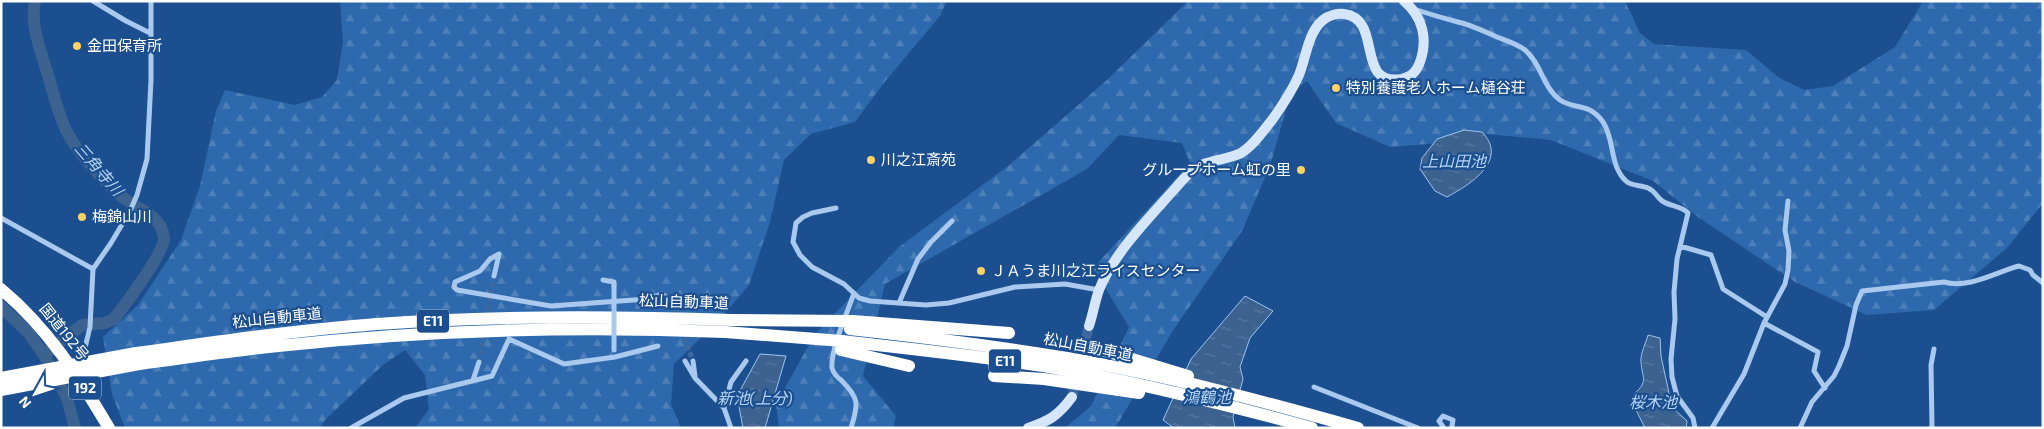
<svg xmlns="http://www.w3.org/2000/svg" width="2044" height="429" font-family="'Exo 2','Noto Sans JP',sans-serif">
  <defs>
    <pattern id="forest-firs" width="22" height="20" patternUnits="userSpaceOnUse" patternTransform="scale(1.25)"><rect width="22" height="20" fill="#2e69ad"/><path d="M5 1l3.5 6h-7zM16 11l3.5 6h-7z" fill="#4d80b9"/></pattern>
    <pattern id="water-ripples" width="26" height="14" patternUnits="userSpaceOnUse" patternTransform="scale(1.25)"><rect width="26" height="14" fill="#3c6290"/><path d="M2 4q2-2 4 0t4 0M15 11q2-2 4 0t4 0" fill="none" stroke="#597aa1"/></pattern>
  </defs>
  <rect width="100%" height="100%" fill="#1b4f8f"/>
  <path fill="url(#forest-firs)" d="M340,1H947L940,16L883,84L855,122L811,134L784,160L770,222L749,285L718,321L674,364L671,404L681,428H415L429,409L425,375L405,350L383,365L325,420L320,428H125L112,394L103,337L138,305L181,240L200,186L216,111L225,90L295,105L322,97L337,80L343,41Z
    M1188,1H1625L1640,33L1654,44L1746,50L1778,77L1804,90L1833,86L1895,47L1923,1H2043V203L2007,248L1934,310L1867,315L1795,282L1698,217L1653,181L1551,140L1487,134L1452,142L1390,147L1336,123L1307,81L1291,92L1270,166L1242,231L1174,329L1115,428H1065L1091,406L1129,327L1093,268L1190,163L1182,143L1119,135L1087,169L885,284L863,376L896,416L893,428H779L776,404L815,334L899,247L1008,166L1107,80Z"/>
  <path fill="url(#water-ripples)" stroke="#9cc4f0" d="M1464,130L1482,132C1509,160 1471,184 1447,197L1435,191L1420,169L1422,158L1437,139Z
    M1245,296L1273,311L1250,338L1240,367L1243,379L1233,417L1235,428H1174L1163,420L1191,359Z
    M1648,335L1660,338L1661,356L1672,407L1687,421L1686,428H1645L1633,404L1634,394C1649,381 1642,378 1641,362C1640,354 1646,343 1648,335Z
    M760,354L786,356L765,428H743L737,396Z"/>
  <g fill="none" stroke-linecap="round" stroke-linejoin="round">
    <path stroke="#3c6290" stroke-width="12" d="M35,1C30,26 40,48 47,72C53,91 57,111 66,130C76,150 92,168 108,184C114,189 119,195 125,199C140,210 162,216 164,238C165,252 124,306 114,319L105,323L82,325L44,355
      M1,307L28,332L44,355L67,398L75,428"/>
    <path stroke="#3d69a0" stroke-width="5" stroke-dasharray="5 2.5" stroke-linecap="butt" d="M670,300L676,316
      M487,317L494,276
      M682,331L693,361
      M479,362L484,333"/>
    <path stroke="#3d69a0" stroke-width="10" stroke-dasharray="10 5" stroke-linecap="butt" d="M1072,397L1089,326"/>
    <path stroke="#a9c9ee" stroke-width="5" d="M93,1L126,21L150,33
      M1414,9C1429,14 1443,18 1458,22C1472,25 1485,32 1497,37C1507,41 1517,44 1525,50C1541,63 1543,88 1560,100C1575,110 1589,102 1603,122C1615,140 1609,165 1626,181C1631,186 1641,185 1648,188C1655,191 1656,196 1661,200C1669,207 1681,205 1688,213L1677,259L1674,292L1675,319L1671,359L1672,377L1677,396L1693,418L1695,428
      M836,208L812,213L803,217L796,223L793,242L800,255L812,267L844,284L859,298L870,301L926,305L949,303L1015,287L1065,284L1099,290
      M1,218L93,269
      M1680,246L1711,255L1723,289L1767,317
      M499,254L490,259L480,271L455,282L454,287L457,290L551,306L647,299L662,294L670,300
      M494,276L499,254
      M603,280L614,282V285
      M899,303L918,259L931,242L952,221
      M1764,323L1818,352L1814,371L1825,388
      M685,361L695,378L724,408
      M693,361L695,376
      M75,363L85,348L90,327L93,269L111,243L130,211L137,195L147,159L151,80V1
      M473,380L479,362
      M1314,387L1418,428
      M351,428L404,398L492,376L509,339L564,364L615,357L658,346
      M731,428L724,408L731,382L746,361
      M851,428C859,403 859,398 841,380C837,377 833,372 832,368C830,351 848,311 854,293
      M1444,428L1439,421L1443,416L1453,420L1452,426
      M1712,428L1744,374L1764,323L1785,284L1788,270L1789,251L1785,230L1788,201
      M1800,428L1812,402L1834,376L1839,366L1847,346L1856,305L1862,291L1944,282C1969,289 1996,272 2019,266L2030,270L2033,275L2043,283
      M1932,428L1931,365L1934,349"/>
    <path stroke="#d6e6fa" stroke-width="10" d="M1089,326C1093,314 1095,301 1099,290C1113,255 1146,221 1171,193C1178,186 1184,177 1192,171C1205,159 1226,161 1241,153C1253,146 1263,131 1272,120C1282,106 1292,91 1299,75C1306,58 1308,32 1323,20C1329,15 1338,13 1344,14C1384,19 1354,87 1402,79C1411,77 1417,71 1420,62C1428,39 1423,17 1404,1
      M1028,428C1049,421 1058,416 1072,397"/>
    <path stroke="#fff" stroke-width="12" d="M1,289C48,328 78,376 109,428
      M853,321L1009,333
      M850,329C922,337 995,346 1067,358C1166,375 1262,401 1358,428
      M842,341C911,349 980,356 1049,367C1138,382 1225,404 1312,428
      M1079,343L1188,376
      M841,350L909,366
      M136,353C216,342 296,330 377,324C495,315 613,316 732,320
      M139,364C185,358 231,351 278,346C427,330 576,326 725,332
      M994,376L1044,379L1139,393"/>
    <path stroke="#a9c9ee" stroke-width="5" d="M614,350V285"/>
    <path stroke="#fff" stroke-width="12" d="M732,320L851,321
      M725,332L842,341
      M1,378L136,353
      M1,390L139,364"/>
  </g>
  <g fill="#ffd166" stroke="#1b4f8f" stroke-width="2">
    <circle cx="77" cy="46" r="5"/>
    <circle cx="1336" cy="88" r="5"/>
    <circle cx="871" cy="160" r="5"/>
    <circle cx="1301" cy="170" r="5"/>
    <circle cx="82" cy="217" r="5"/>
    <circle cx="981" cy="271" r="5"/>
  </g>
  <g text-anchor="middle" stroke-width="4.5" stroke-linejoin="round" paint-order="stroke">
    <g fill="#1b4f8f" stroke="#bbcadd" stroke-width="1">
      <rect x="417" y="309.5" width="32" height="23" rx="4"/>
      <rect x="989" y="349.5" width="32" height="23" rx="4"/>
      <rect x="69" y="376.5" width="32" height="23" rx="4"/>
    </g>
    <g font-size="14" font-weight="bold" fill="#fff">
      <text x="433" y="326">E11</text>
      <text x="1005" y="366">E11</text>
      <text x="85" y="393">192</text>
    </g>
    <g font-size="15" fill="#fff" stroke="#1b4f8f" text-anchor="start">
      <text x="87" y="51">金田保育所</text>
      <text x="1346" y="93">特別養護老人ホーム樋谷荘</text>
      <text x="881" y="165">川之江斎苑</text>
      <text x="1291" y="175" text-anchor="end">グループホーム虹の里</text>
      <text x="92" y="222">梅錦山川</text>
      <text x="991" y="276">ＪＡうま川之江ライスセンター</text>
    </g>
    <g font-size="15" fill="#fff" stroke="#1b4f8f">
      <text transform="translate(684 302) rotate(2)" y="5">松山自動車道</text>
      <text transform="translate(277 318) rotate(-6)" y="5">松山自動車道</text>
      <text transform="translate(64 332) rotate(51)" y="5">国道192号</text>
      <text transform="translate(1088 347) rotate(11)" y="5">松山自動車道</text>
    </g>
    <g font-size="16" font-style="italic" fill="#b5d3f5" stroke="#1b4f8f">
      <text x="1454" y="167">上山田池</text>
      <text transform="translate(99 169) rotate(49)" y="6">三角寺川</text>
      <text x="1207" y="403">鴻鶴池</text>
      <text x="755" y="404">新池(上分)</text>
      <text x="1653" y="408">桜木池</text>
    </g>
  </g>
  <rect width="2044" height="429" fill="none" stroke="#ffffff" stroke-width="5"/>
  <g transform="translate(35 394) rotate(230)" stroke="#1b4f8f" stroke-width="4" paint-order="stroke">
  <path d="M0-4L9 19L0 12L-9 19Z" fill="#ffffff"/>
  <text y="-8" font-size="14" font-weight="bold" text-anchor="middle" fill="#ffffff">N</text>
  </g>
</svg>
